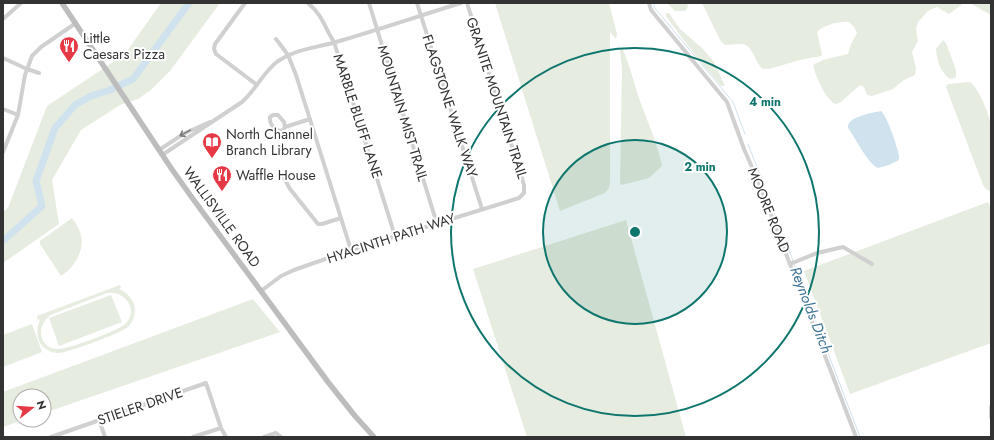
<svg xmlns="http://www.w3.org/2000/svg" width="994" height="440" font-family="Jost,sans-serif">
  <rect width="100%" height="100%" fill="#fff"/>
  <path fill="#e6ecdf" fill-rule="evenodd" d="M161,3H220L170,71L151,90L138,99L120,105L81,130L52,180L59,224L3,263V212L8,208L47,106L122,56L127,51Z
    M495,3H609L617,34L616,39L610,32V181L609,188L605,193L560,211Z
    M667,3H687L688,7L685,11H675Z
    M702,3H796L798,4L812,3H964L949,14L937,7L932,9L928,11L918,22L916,29L918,41L912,52L916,68L915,75L904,80L893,89L872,96L867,95L864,87L860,85L841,102L836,104C826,101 815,75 813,65L823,60L848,54L851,44L857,33L854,27L849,22C840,21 823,25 817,32L822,54L821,56L800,60L769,69H763C755,63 753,44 741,44C735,44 730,45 725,45L721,42Z
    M970,3H991V15Z
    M666,13H669L680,29L702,48L714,62L724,84V86H721C701,63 683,40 666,16Z
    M943,40L946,43L956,70V77L950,79C940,72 937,61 936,49Z
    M620,49L623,50C629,64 632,75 636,89C644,115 657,140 662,166L649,178L622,185L620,183L622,69Z
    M970,82C979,88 990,116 991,126C993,148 991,170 991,192L986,189L983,185L946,87L948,84Z
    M988,202L991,209V343L850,394L804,271Z
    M72,218C75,222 78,227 80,232C86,249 75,267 61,276L40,244V241Z
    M626,220L686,437H527L473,269Z
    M120,285L121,288L119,289C126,292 131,297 134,304C136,312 134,321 128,327C121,333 68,353 58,353C51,353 44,349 40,343C36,335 37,327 40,319L38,320L37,316ZM107,293C126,290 140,312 124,325C116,331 67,350 57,349C37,348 36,322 53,314Z
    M111,295L122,322L59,346L49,318Z
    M253,299L280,332L44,413V396H20V420H23L3,427V392Z
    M32,324L42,352L3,367V335Z"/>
  <path fill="#cfe2ee" d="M881,111C887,116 898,148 899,156V160L889,165L878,168C868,164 855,137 848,128C846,117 872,113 881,111Z"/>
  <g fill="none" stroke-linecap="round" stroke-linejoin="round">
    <path stroke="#cfe2ee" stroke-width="1" d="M654,3V7L733,102L745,134
      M748,144L761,177
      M763,183L793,261
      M794,264L860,437"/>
    <path stroke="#cfe2ee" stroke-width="7" d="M3,241L42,206L36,181L55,128L75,105L91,96L110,90L133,79L189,3"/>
    <path stroke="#d0d0d0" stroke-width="4" d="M245,3L215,44L214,49L216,54L257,85
      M308,3C324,17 324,27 334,42L395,236
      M369,3L437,224
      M417,3L482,209
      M649,3L651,10L727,102L744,149L759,183L856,437
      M3,19L21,3
      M276,39L288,55L296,75L351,250
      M3,58L27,69L39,73
      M3,109L18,115
      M285,127L284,122L278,115H273L270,117C269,123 274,130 280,131L283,130L285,127L310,119
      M159,150L185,133L210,122
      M3,152L18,115L25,75L32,56L41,47L76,23
      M162,155L242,102C256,90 263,72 278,61C296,49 315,48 336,42C377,30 419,16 461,3
      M283,176L290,189L318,224H322L341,218
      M790,264L817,253L843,247L872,264
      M261,291L281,276L294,270L351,250L519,198L524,193V185L467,3
      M991,407V417
      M99,420L105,437
      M51,437L206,383L221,428L226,437
      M193,437L221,428
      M264,437L276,433L281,437"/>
    <path stroke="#bdbdbd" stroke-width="5.5" d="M62,3L171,168L193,199L328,382L355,416L374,437"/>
  </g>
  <defs><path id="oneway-shaft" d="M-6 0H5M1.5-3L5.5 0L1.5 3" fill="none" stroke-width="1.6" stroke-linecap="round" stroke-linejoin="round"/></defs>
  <use stroke="#7a7a7a" href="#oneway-shaft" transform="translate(185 133) rotate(151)"/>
  <circle cx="635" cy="232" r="92" fill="#0f766e" fill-opacity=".12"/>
  <g fill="none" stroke="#0f766e" stroke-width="2">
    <circle cx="635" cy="232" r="92"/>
    <circle cx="635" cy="232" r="184"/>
  </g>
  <defs>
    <g id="restaurant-pin" transform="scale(1)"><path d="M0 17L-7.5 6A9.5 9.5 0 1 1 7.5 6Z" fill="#e63946" stroke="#fff"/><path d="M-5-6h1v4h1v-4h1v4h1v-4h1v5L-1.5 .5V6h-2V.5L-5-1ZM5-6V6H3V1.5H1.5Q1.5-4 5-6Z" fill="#fff"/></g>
    <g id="library-pin" transform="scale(1)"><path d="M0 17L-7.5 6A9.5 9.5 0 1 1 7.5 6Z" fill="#e63946" stroke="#fff"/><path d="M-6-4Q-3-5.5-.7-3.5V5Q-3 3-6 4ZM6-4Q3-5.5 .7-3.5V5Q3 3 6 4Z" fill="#fff"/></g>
  </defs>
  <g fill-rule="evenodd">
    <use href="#restaurant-pin" x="69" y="46"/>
    <use href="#library-pin" x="212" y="142"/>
    <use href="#restaurant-pin" x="222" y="175"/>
  </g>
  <g text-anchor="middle" stroke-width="4" stroke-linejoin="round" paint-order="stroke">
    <g font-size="14" fill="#333" stroke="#fff" text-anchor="start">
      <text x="83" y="43">Little<tspan x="83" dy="16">Caesars Pizza</tspan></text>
      <text x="226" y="139">North Channel<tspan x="226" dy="16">Branch Library</tspan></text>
      <text x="236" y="180">Waffle House</text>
    </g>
    <g font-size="14" fill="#333" stroke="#fff">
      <text transform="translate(497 98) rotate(72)" y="5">GRANITE MOUNTAIN TRAIL</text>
      <text transform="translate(450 106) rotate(72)" y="5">FLAGSTONE WALK WAY</text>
      <text transform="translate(403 113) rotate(73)" y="5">MOUNTAIN MIST TRAIL</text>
      <text transform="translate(358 116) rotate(72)" y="5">MARBLE BLUFF LANE</text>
      <text transform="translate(769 210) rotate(68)" y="5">MOORE ROAD</text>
      <text transform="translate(222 217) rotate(54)" y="5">WALLISVILLE ROAD</text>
      <text transform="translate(391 238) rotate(-18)" y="5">HYACINTH PATH WAY</text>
      <text transform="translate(140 406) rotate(-19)" y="5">STIELER DRIVE</text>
    </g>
    <g font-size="15" font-style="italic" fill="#3f7597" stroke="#fff">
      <text transform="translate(811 310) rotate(69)" y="5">Reynolds Ditch</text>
    </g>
  </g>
  <circle cx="635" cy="232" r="6" fill="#0f766e" stroke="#fff" stroke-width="2"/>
  <g font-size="12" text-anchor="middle" font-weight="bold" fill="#0f766e" stroke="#fff" stroke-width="4" stroke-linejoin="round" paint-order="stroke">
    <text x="765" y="106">4 min</text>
    <text x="700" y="171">2 min</text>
  </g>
  <rect width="994" height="440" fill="none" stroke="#333333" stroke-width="8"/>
  <g transform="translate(32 408) rotate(73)"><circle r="19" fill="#ffffff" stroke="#adadad"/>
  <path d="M0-3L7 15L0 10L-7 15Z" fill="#e63946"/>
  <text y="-6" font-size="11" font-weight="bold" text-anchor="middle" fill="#333333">N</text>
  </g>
</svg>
